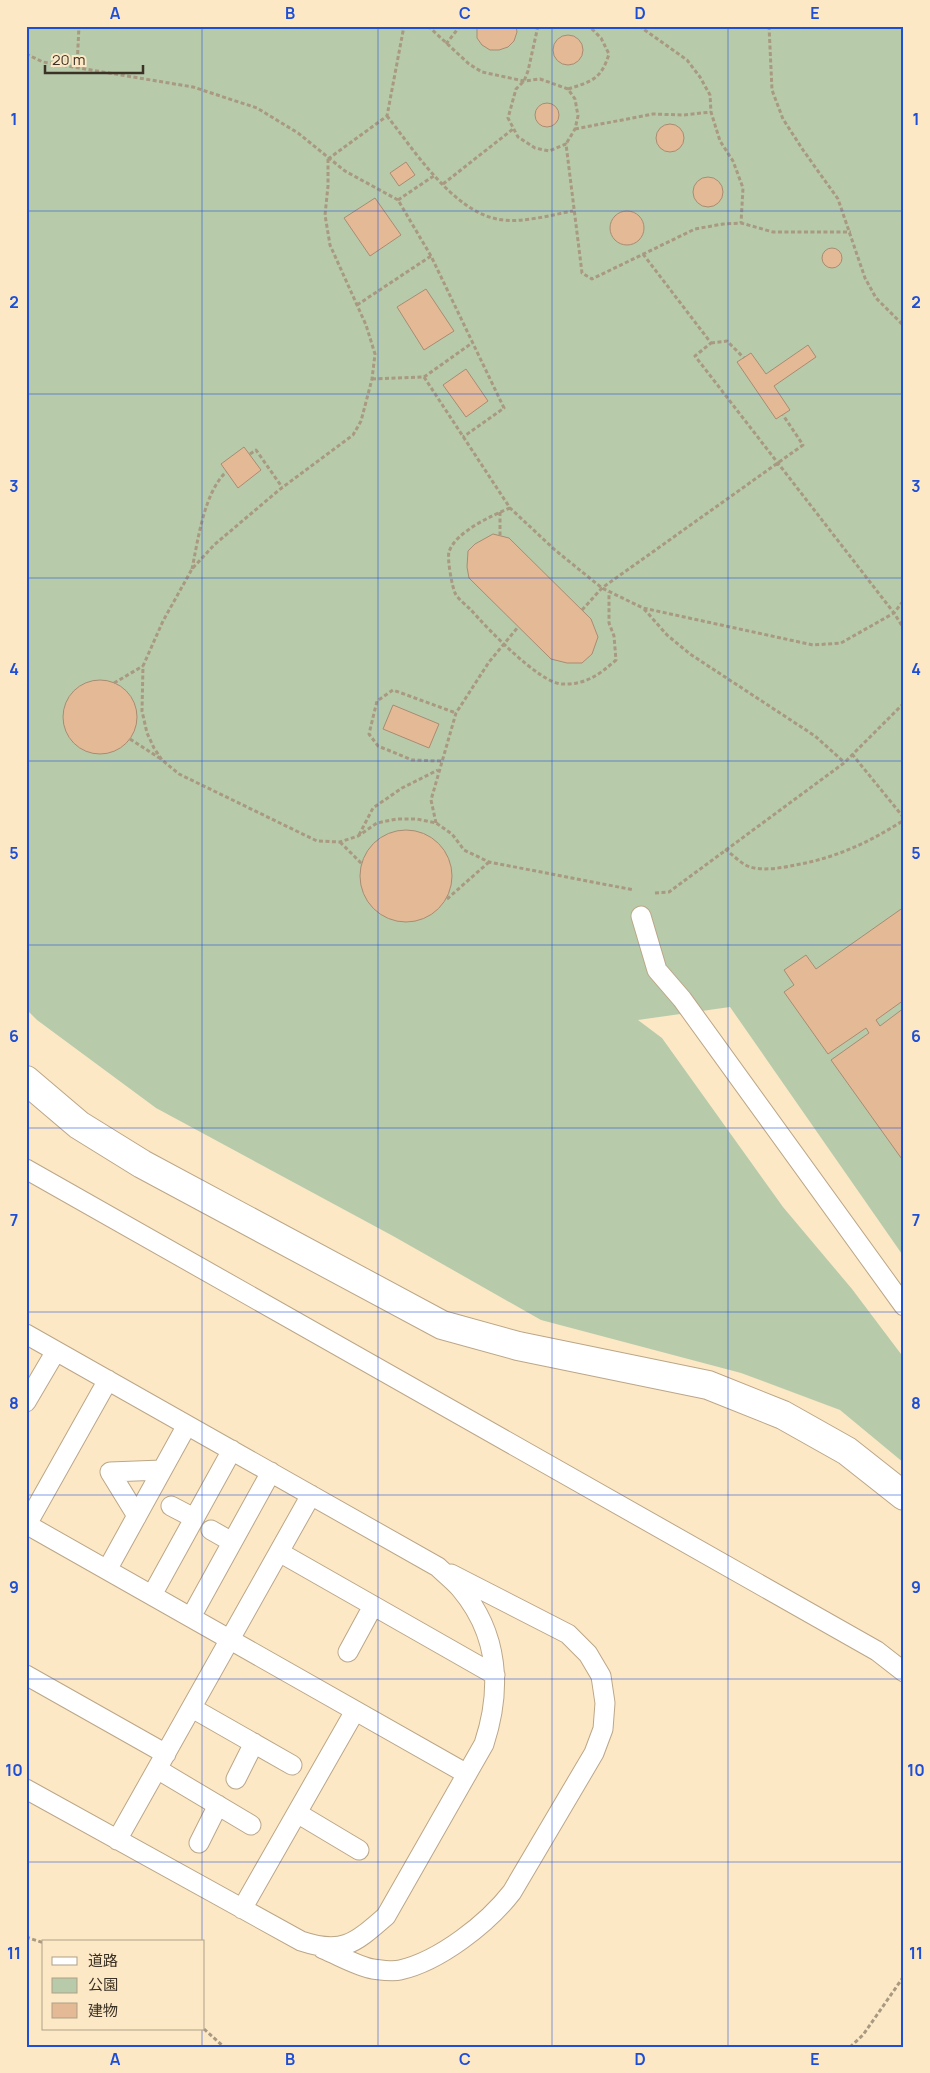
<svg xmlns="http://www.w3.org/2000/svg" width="930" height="2073" font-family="Manrope,'Noto Sans JP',sans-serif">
  <rect width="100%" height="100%" fill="#fde8c6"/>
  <path fill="#b7cbab" d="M26,26H904V1257L730,1007L638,1020L662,1038L783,1207L852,1289L904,1358V1463L840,1410L741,1373L541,1320L393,1236L156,1108L37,1020L26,1009Z"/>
  <path fill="#e4ba96" stroke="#a88b72" d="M477,26H516L517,32L514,41L508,47L499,50H490L482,45L477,38Z
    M553 50a15 15 0 1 1 30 0a15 15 0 1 1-30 0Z
    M535 115a12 12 0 1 1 24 0a12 12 0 1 1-24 0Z
    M656 138a14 14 0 1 1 28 0a14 14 0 1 1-28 0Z
    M406,162L415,175L399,186L390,173Z
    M693 192a15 15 0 1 1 30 0a15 15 0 1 1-30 0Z
    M375,198L401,235L370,256L344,218Z
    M610 228a17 17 0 1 1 34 0a17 17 0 1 1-34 0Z
    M822 258a10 10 0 1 1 20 0a10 10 0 1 1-20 0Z
    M426,289L454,331L424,350L397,307Z
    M808,345L816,357L774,386L790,410L776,419L737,362L751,353L766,374Z
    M466,369L488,401L466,417L443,385Z
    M244,447L261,470L238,488L221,464Z
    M493,534L509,538L591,619L598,637L592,654L582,663H567L551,659L469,578L467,567L468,551L475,544Z
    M63 717a37 37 0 1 1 74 0a37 37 0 1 1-74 0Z
    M393,705L439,724L429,748L383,729Z
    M360 876a46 46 0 1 1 92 0a46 46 0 1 1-92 0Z
    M904,907V1000L876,1020L880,1026L904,1008V1162L831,1060L869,1033L866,1028L828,1054L784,992L794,985L784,970L806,955L816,969Z"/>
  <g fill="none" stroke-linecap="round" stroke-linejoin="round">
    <g stroke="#bba687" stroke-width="21">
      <path id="lane" d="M641,916L657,970L682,999L904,1306
        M26,1169L877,1651L904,1672
        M26,1334L438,1567C445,1574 454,1581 460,1588C499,1634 502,1689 484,1744L386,1916C355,1943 343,1955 301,1941L26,1789
        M26,1402L56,1351
        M171,1506L194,1518
        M137,1516L110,1472L162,1470
        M26,1524L467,1774
        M26,1526L108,1380
        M211,1530L232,1542
        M279,1552L495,1675
        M107,1570L187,1425
        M152,1595L232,1450
        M191,1617L271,1472
        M348,1652L373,1606
        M26,1675L166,1754
        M192,1708L292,1765
        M157,1769L251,1825
        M236,1779L254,1743
        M297,1813L359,1850
        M117,1840L311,1495
        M199,1843L218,1805
        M242,1909L355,1711
        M323,1949C338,1955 359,1967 373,1969C381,1970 392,1972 400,1970C440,1961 488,1923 512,1892L594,1753L603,1729L605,1703L601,1676L588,1654L568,1634L451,1574"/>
    </g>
    <g stroke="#bba687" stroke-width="30">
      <path id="street" d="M26,1080L79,1125L142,1164L442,1325L518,1346L708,1385L783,1415L847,1451L904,1496"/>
    </g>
    <path stroke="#a89980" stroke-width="3" stroke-dasharray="4 2.5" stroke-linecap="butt" d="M428,26L469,64L482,72L524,81L540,79L568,89L575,99L578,116L575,129L566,144
      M538,26L528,71L524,81L516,89L508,118L518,137L535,148L549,151L566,144L582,273L592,279L695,229L723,224L741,223L773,232H851
      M639,26L687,60L700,77L710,95L711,112L720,141L733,161L743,188L741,223
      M769,26L772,90L783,119L803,150L838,199L865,278L876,298L904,326
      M446,44L460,26
      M26,54L43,62L193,87L257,108L298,133L345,171L398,200L431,256L504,408L463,437
      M77,67L79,26
      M568,89C593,81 601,79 609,54L601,38L589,26
      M387,116C414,150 452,210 497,219C519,224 551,215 573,211
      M575,129L653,114L683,115L711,112
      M328,159V186L325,215L330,245L366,325L375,354L372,379L361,421L353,435L279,490L214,545L192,569L163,621L143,666L142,711L147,733L154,748L162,760L179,774L317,841L340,842L358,836L377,823L397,819H417L436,823L452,834L464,850L489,862L634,890
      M328,159L387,116L404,26
      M443,184L513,129
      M398,200L435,175
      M643,254L711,343L695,356L894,613L904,629
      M357,305L431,256
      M711,343L727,341L744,358
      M424,377L472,343
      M372,379L424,377L510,508L555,550L602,588L643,608L813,645L841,643L894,613L904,600
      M250,454L256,450L282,487
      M510,508C493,515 455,532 449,552C447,559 452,586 455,593C458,599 466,605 471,610C487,628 539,683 562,684C585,685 599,675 616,660L614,636L609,623V592
      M500,512V536
      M192,569C198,540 204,493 226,472
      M644,609L667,635L690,654L815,736L844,762
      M582,610L602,588L803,445L783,415
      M114,683L143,666
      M130,739L161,759
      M852,754L904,818
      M441,761L412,760L378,746L369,734L377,701L393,690L456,713
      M436,823L431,800L456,713L489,662L518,627
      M359,835L373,808L402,788L438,770
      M340,842L362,864
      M725,849C732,854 741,864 750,867C764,871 781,868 795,865C836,858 870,842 904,820
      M655,893L669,892L844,763L904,703
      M447,899L489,862
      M26,1937L44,1943
      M204,2029L224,2047
      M850,2047L863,2035L904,1976"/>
    <use href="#lane" stroke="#fff" stroke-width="19"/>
    <use href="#street" stroke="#fff" stroke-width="28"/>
  </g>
  <path fill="none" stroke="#1d4ed8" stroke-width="1" stroke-opacity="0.55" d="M202,26V1942M378,26V2047M552,26V2047M728,26V2047M26,211H904M26,394H904M26,578H904M26,761H904M26,945H904M26,1128H904M26,1312H904M26,1495H904M26,1679H904M26,1862H904M202,2029V2047"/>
  <rect width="930" height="2073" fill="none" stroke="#fde8c6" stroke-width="55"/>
  <rect x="42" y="1940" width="162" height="90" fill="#fde8c6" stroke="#af9f86"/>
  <rect x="52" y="1957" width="25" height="8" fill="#ffffff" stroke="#af9f86"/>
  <text x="88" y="1966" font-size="15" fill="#3b3225">道路</text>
  <rect x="52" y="1978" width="25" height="15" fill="#b7cbab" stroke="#af9f86"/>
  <text x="88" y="1990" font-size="15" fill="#3b3225">公園</text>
  <rect x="52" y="2003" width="25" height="15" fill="#e4ba96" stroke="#af9f86"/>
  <text x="88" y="2016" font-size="15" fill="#3b3225">建物</text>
  <path d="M45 65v8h98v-8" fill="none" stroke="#3b3225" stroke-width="2.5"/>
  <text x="52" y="65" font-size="15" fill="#3b3225" stroke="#fde8c6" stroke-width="4" paint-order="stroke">20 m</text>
  <rect x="28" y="28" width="874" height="2018" fill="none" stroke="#1d4ed8" stroke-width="2"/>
  <g font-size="16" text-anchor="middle" font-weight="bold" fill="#1d4ed8">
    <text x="115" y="19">A</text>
    <text x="290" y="19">B</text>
    <text x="465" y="19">C</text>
    <text x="640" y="19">D</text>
    <text x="815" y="19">E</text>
    <text x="14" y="125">1</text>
    <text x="916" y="125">1</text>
    <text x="14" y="308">2</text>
    <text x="916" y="308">2</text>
    <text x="14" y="492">3</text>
    <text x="916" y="492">3</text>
    <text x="14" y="675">4</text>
    <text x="916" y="675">4</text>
    <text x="14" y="859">5</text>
    <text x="916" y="859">5</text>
    <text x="14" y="1042">6</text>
    <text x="916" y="1042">6</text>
    <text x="14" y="1226">7</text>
    <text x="916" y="1226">7</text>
    <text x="14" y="1409">8</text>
    <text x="916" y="1409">8</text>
    <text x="14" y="1593">9</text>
    <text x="916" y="1593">9</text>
    <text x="14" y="1776">10</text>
    <text x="916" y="1776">10</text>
    <text x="14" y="1959">11</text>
    <text x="916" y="1959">11</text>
    <text x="115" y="2065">A</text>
    <text x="290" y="2065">B</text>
    <text x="465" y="2065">C</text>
    <text x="640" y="2065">D</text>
    <text x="815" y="2065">E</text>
  </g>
</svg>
